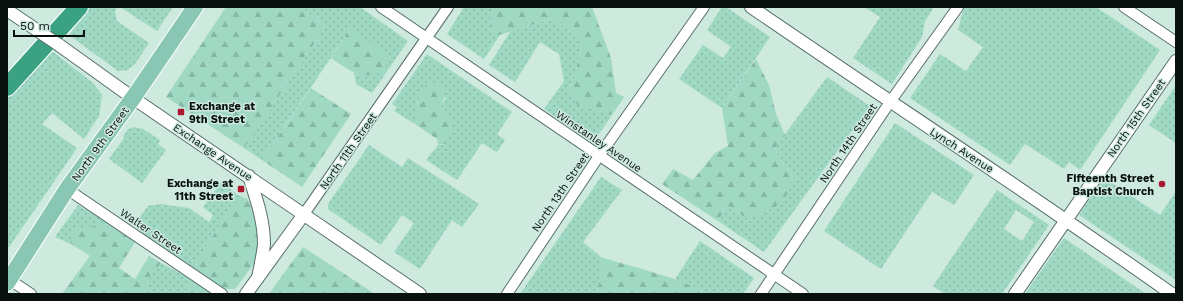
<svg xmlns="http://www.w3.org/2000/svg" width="1183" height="301" font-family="'Work Sans',sans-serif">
  <defs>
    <pattern id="grass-dots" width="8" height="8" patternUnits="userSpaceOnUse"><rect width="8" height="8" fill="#9fd8c3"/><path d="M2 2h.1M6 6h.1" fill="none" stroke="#87b8a6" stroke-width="1.8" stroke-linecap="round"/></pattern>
    <pattern id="forest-firs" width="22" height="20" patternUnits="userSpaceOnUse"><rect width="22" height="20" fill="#9fd8c3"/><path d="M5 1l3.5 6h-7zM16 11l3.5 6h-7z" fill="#87b8a6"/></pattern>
  </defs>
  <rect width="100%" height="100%" fill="#cee9de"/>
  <path fill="url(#grass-dots)" fill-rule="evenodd" d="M89,7H117L115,11L117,21L149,43L135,64L128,70L118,71L69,35Z
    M120,7H173L157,31Z
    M298,7H360L408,41L372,93L356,84L354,73L368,76L350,29L262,160L244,148L326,26Z
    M464,7H495L491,15L490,29L500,35L484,59L447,34Z
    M722,7H726L770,37L722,108L679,79L703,45L723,58L731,47L707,30Z
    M864,7H931L933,9L925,21L922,37L892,84L853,58L880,17Z
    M964,7H1096L1160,50L1080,170L1069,162L1064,169L1025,144L1010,165L910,98L940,54L966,71L983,47L958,30Z
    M550,19L583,39L574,78L567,92L597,110L612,115L597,137L590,141L544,109L564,81L559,54L540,42L515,82L489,65L510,32Z
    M52,51L93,83L102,95L99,116L84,139L52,113L42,124L77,148L7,250V97Z
    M427,54L512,112L497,134L505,140L497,152L482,143L457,180L426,160L438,145H442L452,121L442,113V106L446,97L417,101L418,112L415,124L394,111L397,107L392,104Z
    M827,77L870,106L764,252L718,221L727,205L746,218L795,179L784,166L775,148Z
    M1176,85V143L1149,125Z
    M895,123L974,175L954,205L932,192L881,269L824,231Z
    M134,127L143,129L160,140L158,144L166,150L142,183L109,159L124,138L123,137L128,129Z
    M369,145L402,167L408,158L479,204L462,227L452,220L420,269L394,252L414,223L402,215L381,245L328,209V204Z
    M601,177L622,190L583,242L601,257L602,271L598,288L606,294H520Z
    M1104,178L1160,215L1176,191V280L1079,215Z
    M221,182L238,195L193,268L147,237L134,225L148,206L160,204L189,208L209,222L213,215L203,207Z
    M997,190L1049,225L1002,294H945L933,286ZM1016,210L1034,222L1022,241L1004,229Z
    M78,205L111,224L85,227L71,239V244L55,237Z
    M1064,238L1146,294H1025Z
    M700,241L754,278L743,294H702L700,290L675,279Z
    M161,263L193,280L184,294H149L147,281Z"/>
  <path fill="url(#forest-firs)" d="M226,7H298L326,26L244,148L166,97Z
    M495,7H592L611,58L616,93L624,97L612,115L578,105L567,92L574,78L583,39L550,19L500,35L490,29L491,15Z
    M350,29L388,54L385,70C363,83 349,70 331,58Z
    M756,59L769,85L776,114L785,135L775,148L784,166L795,179C781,208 776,209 746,218L727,205L718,221L662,184L673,169L693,180L715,153L728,146L722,108Z
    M429,82L437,83L444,88C446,98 441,103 442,113L452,121L453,130L447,143L438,145L437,139L415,124C421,105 412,98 429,82Z
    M311,88L351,114L302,187L262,160Z
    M238,195L247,199L262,217L256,261L235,289H224L193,268Z
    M111,224L135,242L119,268L135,279L149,256L161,263L147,281L149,294H62L90,256L71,244V239L75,230L85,227Z
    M303,247L375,294H269Z
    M601,257C634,268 669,274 700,290L702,294H606L598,288L602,271Z
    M193,280L212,294H184Z"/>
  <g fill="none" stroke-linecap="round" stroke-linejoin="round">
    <g stroke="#576f66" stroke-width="12">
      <path id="minor" d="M381,7L803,294
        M1124,7L1176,42
        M67,189L222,294
        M304,214L448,7
        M10,280L31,294
        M507,294L599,156L704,7
        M761,294L890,102L958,7"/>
    </g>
    <g stroke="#576f66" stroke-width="14">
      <path id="tertiary" d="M751,7C891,103 1034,196 1172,294
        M59,45L133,98L420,294
        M249,176C256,198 264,220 264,244C263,255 260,267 258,278
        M246,294L304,214
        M1015,294L1176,61"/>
    </g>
    <g stroke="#fff" stroke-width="18">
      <path id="primary" d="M7,283L67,189L133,98L195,7"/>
    </g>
    <g stroke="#fff" stroke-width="20">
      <path id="motorway" d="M7,87L79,7"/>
    </g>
    <use href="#minor" stroke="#fff" stroke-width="10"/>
    <use href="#tertiary" stroke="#fff" stroke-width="12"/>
    <use href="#primary" stroke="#89c7b4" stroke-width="16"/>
    <use href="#motorway" stroke="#3aa182" stroke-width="18"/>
    <g stroke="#576f66" stroke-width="14" stroke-linecap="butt">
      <path id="tertiary-bridge" d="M7,10L59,45"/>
    </g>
    <use href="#tertiary-bridge" stroke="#fff" stroke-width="12"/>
  </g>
  <g fill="#ad1831" stroke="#cee9de" stroke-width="1.5">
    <rect x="177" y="108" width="8" height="8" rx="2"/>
    <circle cx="1162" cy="184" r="4"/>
    <rect x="237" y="185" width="8" height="8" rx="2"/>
  </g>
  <g text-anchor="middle" stroke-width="3" stroke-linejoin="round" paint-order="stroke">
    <g font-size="11" font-weight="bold" fill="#08110e" stroke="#cee9de" text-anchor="end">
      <text x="189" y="110" text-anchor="start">Exchange at<tspan x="189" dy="13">9th Street</tspan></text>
      <text x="1154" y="182">Fifteenth Street<tspan x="1154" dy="13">Baptist Church</tspan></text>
      <text x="233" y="187">Exchange at<tspan x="233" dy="13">11th Street</tspan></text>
    </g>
    <g font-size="11" fill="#08110e" stroke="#cee9de">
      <text transform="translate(1136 118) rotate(-55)" y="4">North 15th Street</text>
      <text transform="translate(599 141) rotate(34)" y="4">Winstanley Avenue</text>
      <text transform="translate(848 143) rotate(-56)" y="4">North 14th Street</text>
      <text transform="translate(100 144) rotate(-54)" y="4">North 9th Street</text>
      <text transform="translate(962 150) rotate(33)" y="4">Lynch Avenue</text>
      <text transform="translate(348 151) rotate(-55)" y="4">North 11th Street</text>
      <text transform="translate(213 152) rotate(34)" y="4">Exchange Avenue</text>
      <text transform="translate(560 192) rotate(-56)" y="4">North 13th Street</text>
      <text transform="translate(151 231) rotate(34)" y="4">Walter Street</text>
    </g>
  </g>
  <rect width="1183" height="301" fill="none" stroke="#08110e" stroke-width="16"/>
  <path d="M14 30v6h70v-6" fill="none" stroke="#08110e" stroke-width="2"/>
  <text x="20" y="30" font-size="12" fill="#08110e" stroke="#cee9de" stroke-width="3" paint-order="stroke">50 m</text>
</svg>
